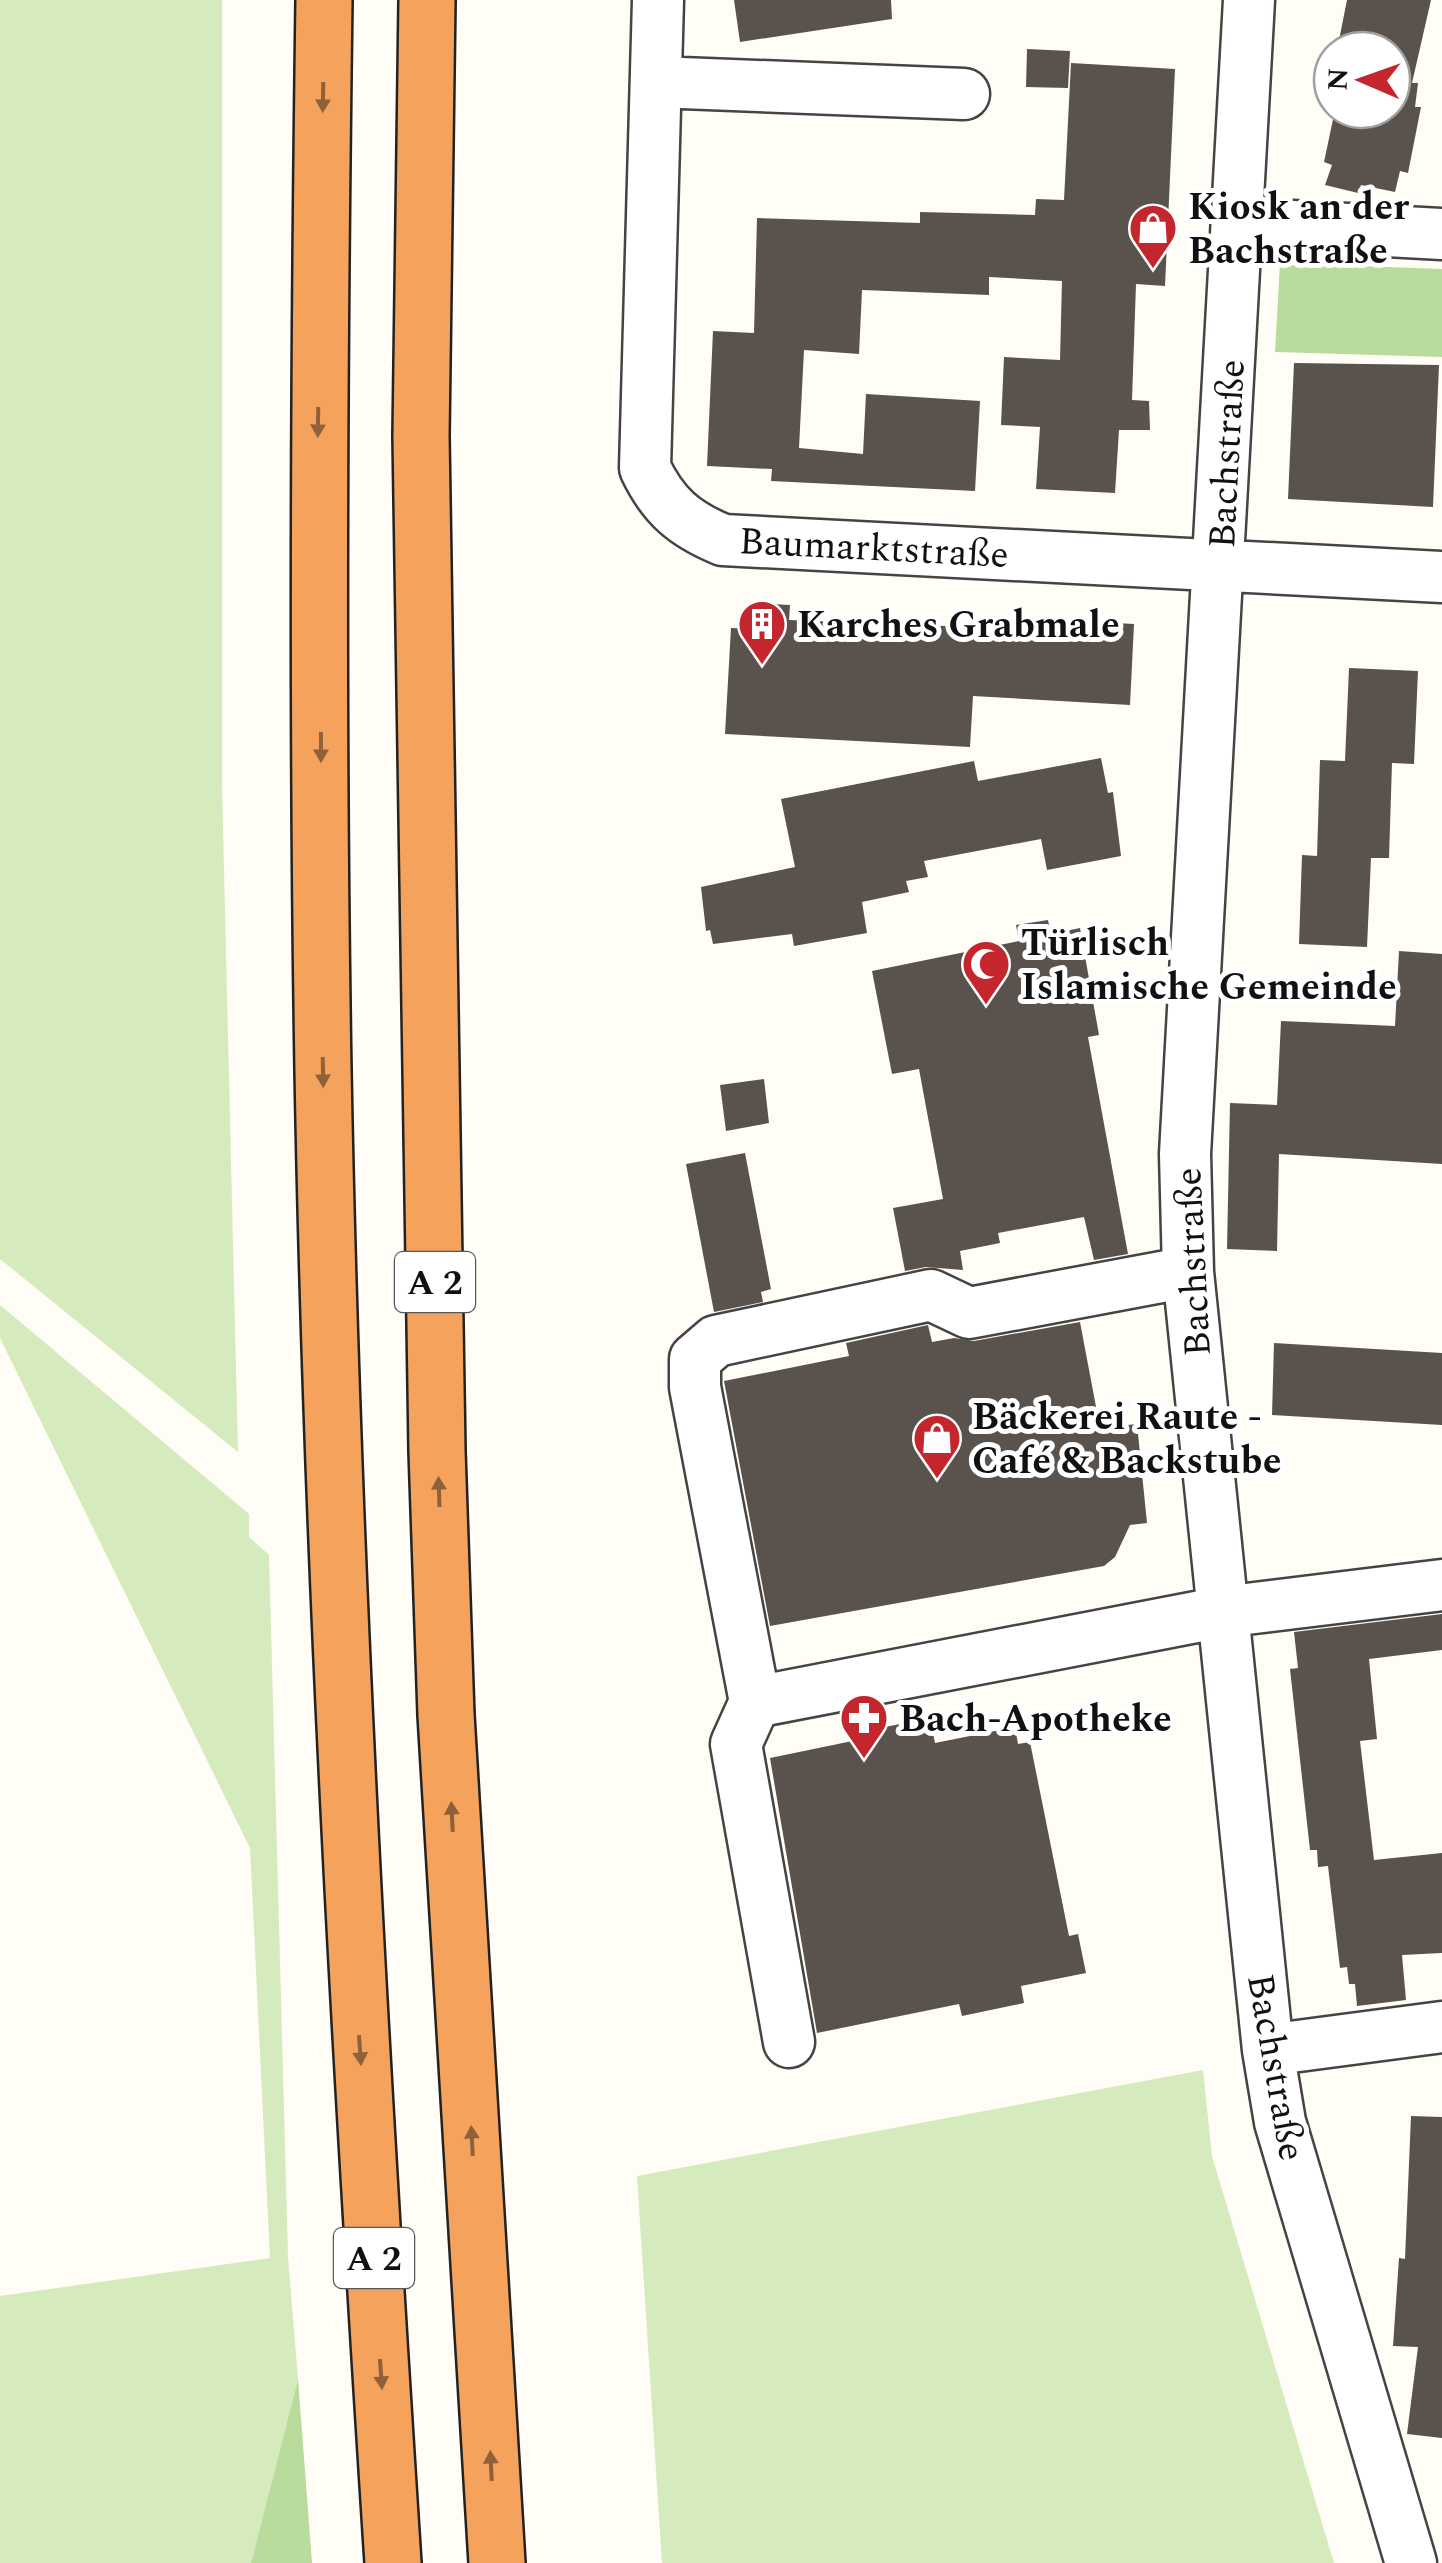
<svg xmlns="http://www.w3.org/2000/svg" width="1442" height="2563" font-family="Spectral,serif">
  <rect width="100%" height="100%" fill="#fffdf5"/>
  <path fill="#d5ebbd" d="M0,0H222V786L238,1452L0,1259Z
    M0,1305L249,1514V1537L269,1555L288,2257L298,2379L251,2563H0V2296L270,2258L250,1848L0,1338Z
    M1203,2070L1212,2156L1334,2563H662L637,2176Z"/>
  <path fill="#b9dc9c" d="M1280,263L1442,269V357L1275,352Z
    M298,2379L312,2563H251Z"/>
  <path fill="#5a524d" d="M734,0H891L892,19L740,42Z
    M1347,0H1431L1412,83H1418L1415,107H1421L1408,173L1400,171L1395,192L1361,185L1358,193L1325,185L1332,165L1324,162L1335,110H1392V50H1337Z
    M1027,49L1070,51L1068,88L1026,87Z
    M1071,63L1175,69L1165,286L1136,284L1132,400L1149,401L1150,430H1119L1115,493L1036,489L1040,427L1001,425L1004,357L1060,360L1062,281L989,277V295L862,290L859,354L804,350L799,448L863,454L866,394L980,401L975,491L771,481L772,469L707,466L713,331L754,333L757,218L920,223V212L1035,215L1036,199L1064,200Z
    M1294,363L1439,365L1433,507L1288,499Z
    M755,603L790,605L789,620L1023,629L1024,618L1134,624L1130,705L973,696L970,747L725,734L731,628L754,629Z
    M1349,668L1418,671L1414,764L1392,763L1389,858H1371L1367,947L1299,944L1302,855L1317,856L1320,760L1345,761Z
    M1101,758L1108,793L1113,792L1121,856L1047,870L1041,839L924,861L928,877L906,881L909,892L862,902L867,933L794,946L792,934L713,944L710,930L706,931L701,887L795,867L781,799L974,761L978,781Z
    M1048,920L1051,934L1080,928L1099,1035L1088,1037L1128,1254L1094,1260L1084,1217L998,1233L1000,1243L960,1251L963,1270L926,1267L905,1271L893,1208L943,1199L919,1069L892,1074L872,971L1019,941L1016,925Z
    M1399,951L1442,954V1164L1279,1154L1277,1251L1227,1249L1230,1103L1277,1105L1281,1021L1395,1026Z
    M764,1079L769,1123L726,1131L720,1085Z
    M745,1153L771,1289L761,1292L763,1302L714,1312L686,1164Z
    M1080,1322L1100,1428L1137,1424L1147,1523L1130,1525L1115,1557L1104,1566L770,1626L724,1381L849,1356L846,1343L928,1325L932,1342L954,1338L974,1341Z
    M1274,1343L1442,1353V1425L1272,1415Z
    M1442,1614V1650L1369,1659L1377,1739L1360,1741L1374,1860L1442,1853V1953L1402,1955L1406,2000L1357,2006L1355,1984H1349L1347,1967L1340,1968L1328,1866L1318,1867L1317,1850H1310L1290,1669L1298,1668L1294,1632Z
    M930,1718L935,1743L1015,1727L1018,1744L1030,1742L1069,1936L1078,1934L1086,1973L1021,1986L1024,2003L962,2016L959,2004L817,2033L770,1758L867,1738L865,1731Z
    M1411,2116L1442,2117V2438L1407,2434L1418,2347L1393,2346L1399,2258L1405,2259Z"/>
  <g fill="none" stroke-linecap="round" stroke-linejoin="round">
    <g stroke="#444" stroke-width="55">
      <path id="minor" d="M658,0L645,468C663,506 684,524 723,540L1442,577
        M1249,0L1185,1154L1188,1272L1268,2050L1280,2122L1411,2563
        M656,82L964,94
        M1238,223L1442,234
        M755,1702L1222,1612L1442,1585
        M789,2042L736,1744L755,1702L695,1387V1359L716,1341L931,1295L969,1313L1188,1272
        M1268,2050L1442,2027"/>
    </g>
    <g stroke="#222" stroke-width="60">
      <path id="highway" d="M324,0C319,357 317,713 323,1070C332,1568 361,2066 393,2563
        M427,0L421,436L437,1451L446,1715L497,2563"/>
    </g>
    <use href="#minor" stroke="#fff" stroke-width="50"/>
    <use href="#highway" stroke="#f5a25d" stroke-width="55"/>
  </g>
  <defs><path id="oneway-solid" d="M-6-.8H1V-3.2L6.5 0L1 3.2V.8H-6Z" transform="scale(2.5)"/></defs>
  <g fill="#8e613b">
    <use href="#oneway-solid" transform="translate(323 97) rotate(91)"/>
    <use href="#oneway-solid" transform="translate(318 422) rotate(91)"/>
    <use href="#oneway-solid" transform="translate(321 747) rotate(90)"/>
    <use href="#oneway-solid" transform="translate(323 1072) rotate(89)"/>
    <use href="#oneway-solid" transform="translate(439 1492) rotate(-92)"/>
    <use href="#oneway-solid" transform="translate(452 1817) rotate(-93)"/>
    <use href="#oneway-solid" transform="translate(360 2050) rotate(86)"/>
    <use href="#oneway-solid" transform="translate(472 2141) rotate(-93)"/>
    <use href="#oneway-solid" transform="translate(381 2374) rotate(86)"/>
    <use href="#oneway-solid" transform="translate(491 2466) rotate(-93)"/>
  </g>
  <defs>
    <g id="shop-pin" transform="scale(2.5)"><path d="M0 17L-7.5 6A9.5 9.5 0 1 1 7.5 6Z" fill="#c4262e" stroke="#fff"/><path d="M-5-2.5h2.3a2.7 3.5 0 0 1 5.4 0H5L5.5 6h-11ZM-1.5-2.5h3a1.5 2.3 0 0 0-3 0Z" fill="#fff"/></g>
    <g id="building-pin" transform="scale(2.5)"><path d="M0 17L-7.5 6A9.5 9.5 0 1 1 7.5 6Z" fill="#c4262e" stroke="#fff"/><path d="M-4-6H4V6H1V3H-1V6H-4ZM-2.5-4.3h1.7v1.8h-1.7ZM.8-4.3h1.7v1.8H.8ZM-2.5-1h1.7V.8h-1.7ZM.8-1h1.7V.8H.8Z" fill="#fff"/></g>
    <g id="mosque-pin" transform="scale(2.5)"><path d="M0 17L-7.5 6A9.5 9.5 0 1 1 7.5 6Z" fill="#c4262e" stroke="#fff"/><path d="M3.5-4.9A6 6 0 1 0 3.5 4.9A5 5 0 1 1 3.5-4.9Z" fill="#fff"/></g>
    <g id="pharmacy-pin" transform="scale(2.5)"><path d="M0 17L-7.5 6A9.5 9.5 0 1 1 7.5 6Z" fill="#c4262e" stroke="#fff"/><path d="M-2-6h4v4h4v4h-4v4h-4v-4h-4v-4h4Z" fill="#fff"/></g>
  </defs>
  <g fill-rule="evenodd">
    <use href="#shop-pin" x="1153" y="228"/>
    <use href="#building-pin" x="762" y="624"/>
    <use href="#mosque-pin" x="986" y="964"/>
    <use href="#shop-pin" x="937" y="1438"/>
    <use href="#pharmacy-pin" x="864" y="1718"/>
  </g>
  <g text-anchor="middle" stroke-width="10" stroke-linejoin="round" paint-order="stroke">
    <g fill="#fff" stroke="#585858" stroke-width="2.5">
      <rect x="395" y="1252" width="80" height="60" rx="8"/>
      <rect x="334" y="2228" width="80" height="60" rx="8"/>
    </g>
    <g font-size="35" font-weight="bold" fill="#111">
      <text x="435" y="1294">A 2</text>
      <text x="374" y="2270">A 2</text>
    </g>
    <g font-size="38" font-weight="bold" fill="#111" stroke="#fff" text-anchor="start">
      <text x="1188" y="219">Kiosk an der<tspan x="1188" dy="44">Bachstraße</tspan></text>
      <text x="797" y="637">Karches Grabmale</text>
      <text x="1021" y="955">Türlisch<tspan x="1021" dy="44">Islamische Gemeinde</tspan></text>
      <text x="972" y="1429">Bäckerei Raute -<tspan x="972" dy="44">Café &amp; Backstube</tspan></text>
      <text x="899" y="1731">Bach-Apotheke</text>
    </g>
    <g font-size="38" fill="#111" stroke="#fff">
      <text transform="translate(1226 454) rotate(-87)" y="13">Bachstraße</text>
      <text transform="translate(874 547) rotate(3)" y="13">Baumarktstraße</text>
      <text transform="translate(1192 1262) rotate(-93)" y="13">Bachstraße</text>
      <text transform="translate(1277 2067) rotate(80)" y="13">Bachstraße</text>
    </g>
  </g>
  <g transform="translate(1362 80) rotate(272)"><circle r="48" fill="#ffffff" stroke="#a0a0a0" stroke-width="2.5"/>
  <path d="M0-8L18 38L0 25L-18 38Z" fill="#c4262e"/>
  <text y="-15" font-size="28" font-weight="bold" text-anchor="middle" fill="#111111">N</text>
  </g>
</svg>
